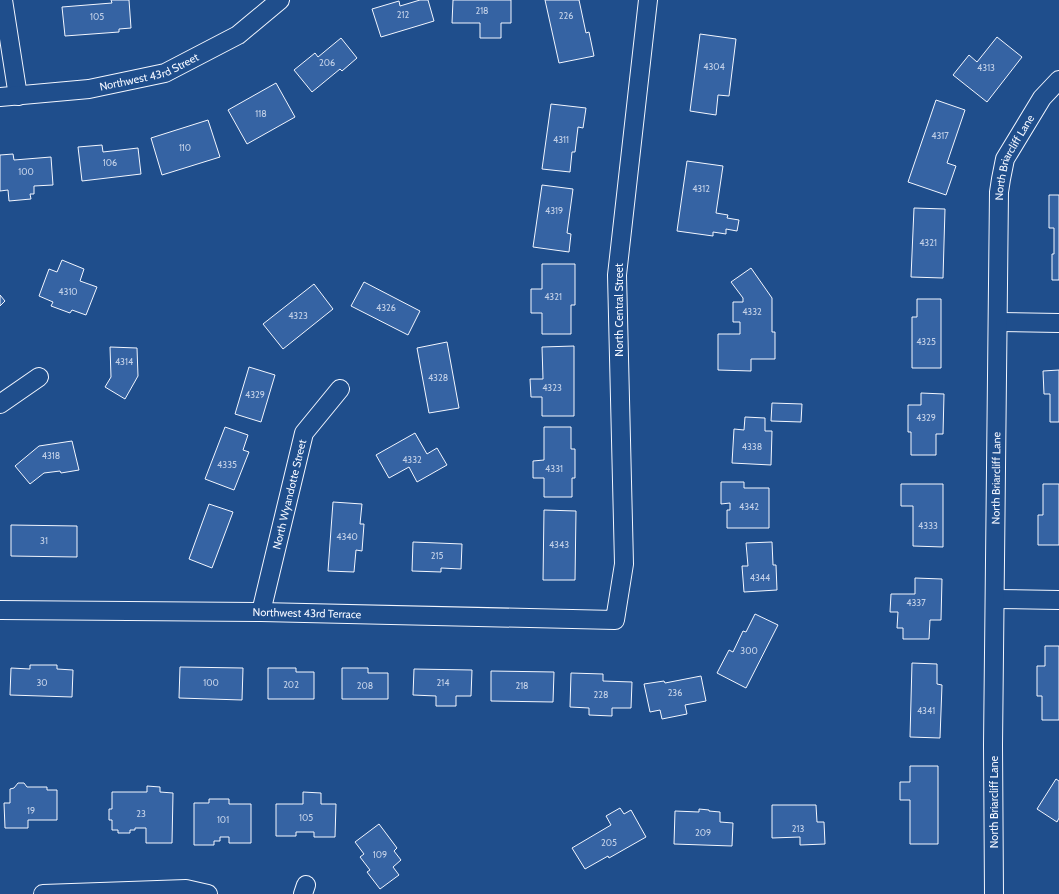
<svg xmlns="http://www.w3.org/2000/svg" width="1059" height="894" font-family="Cabin,sans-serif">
  <rect width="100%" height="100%" fill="#1f4e8c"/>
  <path fill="#3563a3" stroke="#f2f6ff" d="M111,0H129L131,28L119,29V32L65,36L62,7L112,3Z
    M420,0H428L434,21L381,37L372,9L399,1L400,6Z
    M453,0H511V23H501V38H480V23H452Z
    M545,0H579L586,33L589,32L594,56L559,63Z
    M700,34L736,39L729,96L718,95L716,115L690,111Z
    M997,37L1022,57L987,102L953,75L969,55L977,62Z
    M341,38L357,58L342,71L340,69L312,92L294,70L315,53L318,57Z
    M276,83L295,117L247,144L228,110Z
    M936,100L965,110L947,163L956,166L946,195L908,182Z
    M551,104L586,108L583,128L578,127L575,152H572L570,172L542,169Z
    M208,120L220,157L162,175L151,138Z
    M102,145L103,152L138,148L141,174L82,181L78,147Z
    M13,154L14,160L51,157L53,185L34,186V194H30L31,199L9,201L8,190L0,191V155Z
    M687,161L723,166L716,213L728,215L727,218L739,220L737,231L726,229V234L713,232V236L677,231Z
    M542,185L573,189L567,233L571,234L569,252L533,247Z
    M1049,195H1059V280H1052V254H1054V228H1049Z
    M914,208L945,209L943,278L911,277Z
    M62,260L84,269L80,281L97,287L86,315L72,310L70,313L51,306L53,302L39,296L49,269L57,272Z
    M542,264H575V305H571V334H542V313H531V289H542Z
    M751,268L772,298V332H775V359H751V371L718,370V334H740V322H733V302H743V298L731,282Z
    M364,282L420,311L408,335L351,306Z
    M314,284L333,309L283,349L263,324Z
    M0,295L5,301L0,306Z
    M917,299H941V368H912V317H917Z
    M447,342L459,408L429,413L417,348Z
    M574,346V416H542V397H531L530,379H543L542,347Z
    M110,347L137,348L138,376L125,399L105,387L111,377Z
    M249,367L275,375L261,422L235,414Z
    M1059,370V422H1050V394H1044L1043,371Z
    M921,393L944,394L943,434H936V455H911V432H908V405H921Z
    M772,403L802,404L801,422L771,421Z
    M745,417L765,418V431H772L771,465L732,463L734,429L744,430Z
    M225,427L248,435L243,450L249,452L234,490L205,479Z
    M544,427H571V449H575V478H572V497H544V478H533V461L544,460Z
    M415,433L427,454L437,448L447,465L417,482L409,467L389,478L376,455Z
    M72,441L79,470L61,473L60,471L44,473L30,484L15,466L39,446Z
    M721,482H744V488H769V528H727V510H730V503L721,504Z
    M901,484H943V547L913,546V506H901Z
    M1043,484H1059V545H1038V515H1043Z
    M333,502L362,504L360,524H364L362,551L356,550L354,572L328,571Z
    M209,504L233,512L212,568L189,559Z
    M544,510L576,511L575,580H543Z
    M11,525L77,526V557L11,556Z
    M413,542L462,544L461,569L441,568V572L412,571Z
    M772,542L773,565H776L777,590L744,592L742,566H748L746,543Z
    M915,578L942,579L941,620H930L929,639H903V628H897L898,612H890L891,594H915Z
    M755,614L778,625L746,688L717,673L729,650L733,652L743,631L746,632Z
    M1045,646H1059V720H1042V696H1037V666H1045Z
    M912,663L937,664V684L942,685L940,738L910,737Z
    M30,665H57V669L73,670L72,697L10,695L11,668L30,669Z
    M180,667L243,668L242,700L179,698Z
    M268,668H296V672H314V699H268Z
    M342,668H368V673H388V699H342Z
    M414,669L472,670L471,696H456V706H436V696L413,695Z
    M491,671L554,672L553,702L491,701Z
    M571,673L603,674V681L632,682L631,708H612V716L589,715V708L570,707Z
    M701,676L706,701L685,705L687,714L662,719L660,710L650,712L644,684L664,681L665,683Z
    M910,766H938V844H910V800H900V782H910Z
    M1056,779L1059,781V818L1057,822L1037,809Z
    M18,783H24L27,787H47V790H57V820H28V828H5L4,803H10V789L14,788Z
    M147,786L160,787V792L173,793L172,843H146V828H135V830H130V833H118V830H112V820H109V809H112V792H147Z
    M303,792L321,793V804H336L335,837H314V832H296V836H276V804H303Z
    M209,799H229V804H251V843H229V837H220V841H214V845H194V803H209Z
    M772,805H816L817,822H824L825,844L800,845V837L772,838Z
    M620,808L624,814L631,810L646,837L609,858L608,856L585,869L572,848L611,825L606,816Z
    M699,809L709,810V811L720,812V822L733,823L732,846L674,844L675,811L699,812Z
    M379,824L397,848L394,851L401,860L393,867L399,875L380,889L367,872L370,870L360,857L364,854L355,842Z"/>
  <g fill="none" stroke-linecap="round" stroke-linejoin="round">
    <g stroke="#f2f6ff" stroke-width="20">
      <g id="minor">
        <path d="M3,0L18,96"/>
        <path id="s1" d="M0,97L89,89L165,73L238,35L280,0"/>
        <path d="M998,322L1059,323"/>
        <path d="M0,404L39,377"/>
        <path d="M995,599L1059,600"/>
        <path id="s2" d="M0,610L261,612L615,620L624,564L617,275L648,0"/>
        <path id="s3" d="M261,612L304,433L340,389"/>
        <path d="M43,894L186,889L208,894"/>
        <path d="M303,894L306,885"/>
        <path id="s4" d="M994,894L993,745L999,192L1001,179L1005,159L1042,98L1059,80"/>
      </g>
    </g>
    <use href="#minor" stroke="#1f4e8c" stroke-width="18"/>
  </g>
  <g text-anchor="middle" stroke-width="3" stroke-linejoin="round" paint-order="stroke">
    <g font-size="9" fill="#c3d1e8">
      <text x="482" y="14">218</text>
      <text x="403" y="18">212</text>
      <text x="566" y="19">226</text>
      <text x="97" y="20">105</text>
      <text x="327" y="66">206</text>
      <text x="714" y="70">4304</text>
      <text x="986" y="71">4313</text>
      <text x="261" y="117">118</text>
      <text x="940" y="139">4317</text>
      <text x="561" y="143">4311</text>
      <text x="185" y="151">110</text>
      <text x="110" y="166">106</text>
      <text x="26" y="175">100</text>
      <text x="701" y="192">4312</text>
      <text x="554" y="214">4319</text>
      <text x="928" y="246">4321</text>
      <text x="68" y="295">4310</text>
      <text x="553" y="300">4321</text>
      <text x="386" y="311">4326</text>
      <text x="752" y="315">4332</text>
      <text x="298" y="319">4323</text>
      <text x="926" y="345">4325</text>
      <text x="124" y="365">4314</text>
      <text x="438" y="381">4328</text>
      <text x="552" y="391">4323</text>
      <text x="255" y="398">4329</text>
      <text x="926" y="421">4329</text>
      <text x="752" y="450">4338</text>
      <text x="51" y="459">4318</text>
      <text x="412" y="463">4332</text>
      <text x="227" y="468">4335</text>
      <text x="554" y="472">4331</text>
      <text x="749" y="510">4342</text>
      <text x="928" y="529">4333</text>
      <text x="347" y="540">4340</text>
      <text x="44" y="544">31</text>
      <text x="559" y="548">4343</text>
      <text x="437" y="559">215</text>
      <text x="760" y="581">4344</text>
      <text x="916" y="606">4337</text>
      <text x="749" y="654">300</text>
      <text x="42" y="686">30</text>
      <text x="211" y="686">100</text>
      <text x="443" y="686">214</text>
      <text x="291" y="688">202</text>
      <text x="365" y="689">208</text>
      <text x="522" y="689">218</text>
      <text x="675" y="696">236</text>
      <text x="601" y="698">228</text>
      <text x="926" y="714">4341</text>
      <text x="31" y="814">19</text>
      <text x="141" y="817">23</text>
      <text x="306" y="821">105</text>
      <text x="223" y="823">101</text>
      <text x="798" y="832">213</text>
      <text x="703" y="836">209</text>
      <text x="609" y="846">205</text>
      <text x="380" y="858">109</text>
    </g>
    <g font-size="11" fill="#f2f6ff" stroke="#1f4e8c">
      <text dy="4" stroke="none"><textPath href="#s1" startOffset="152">Northwest 43rd Street</textPath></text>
      <text dy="4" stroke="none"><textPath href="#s4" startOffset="740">North Briarcliff Lane</textPath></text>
      <text transform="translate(619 310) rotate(-90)" y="4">North Central Street</text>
      <text dy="4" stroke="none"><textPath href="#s4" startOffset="416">North Briarcliff Lane</textPath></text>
      <text dy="4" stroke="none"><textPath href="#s3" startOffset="121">North Wyandotte Street</textPath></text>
      <text dy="4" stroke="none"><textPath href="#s2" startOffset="307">Northwest 43rd Terrace</textPath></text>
      <text transform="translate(994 802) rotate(-90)" y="4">North Briarcliff Lane</text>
    </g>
  </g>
</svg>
